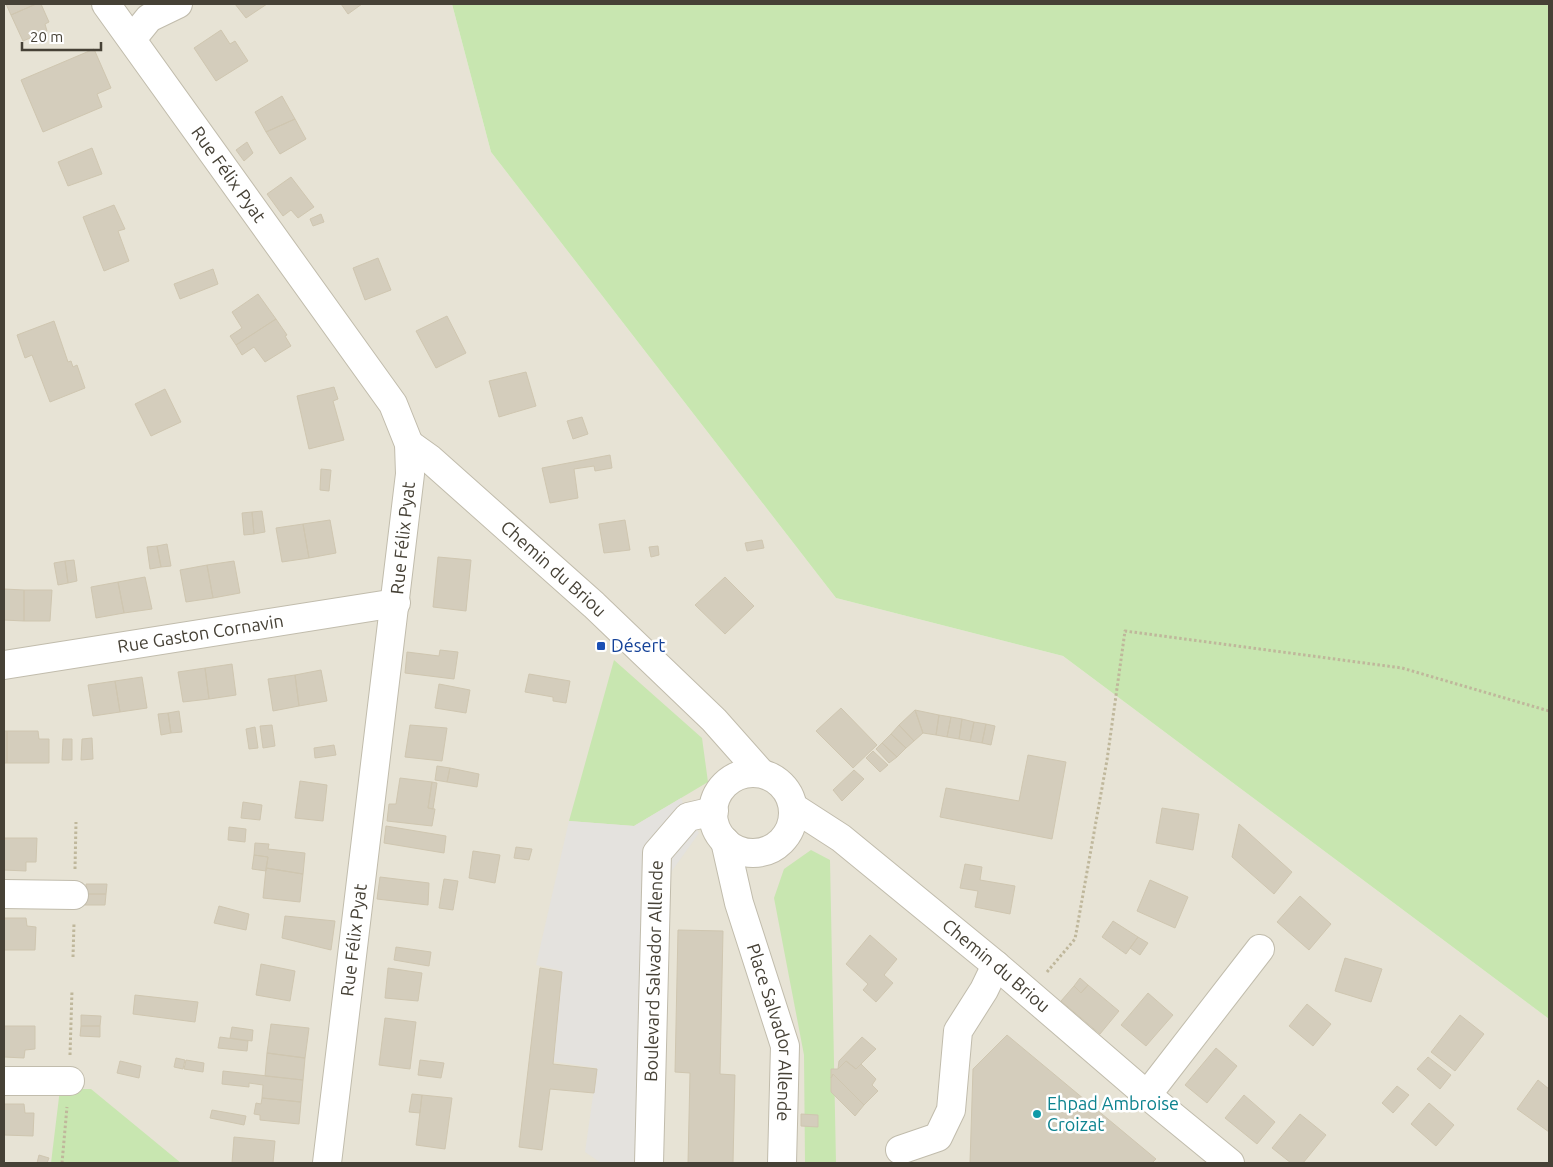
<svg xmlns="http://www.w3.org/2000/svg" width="1553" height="1167" font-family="Ubuntu,sans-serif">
  <rect width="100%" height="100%" fill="#f3f1e7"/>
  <path fill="#e7e3d5" d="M4,4H452L491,152L836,598L1063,656L1549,1019V1163H4Z"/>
  <path fill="#c8e6b0" d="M452,4H1549V1019L1063,656L836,598L491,152Z
    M614,660L702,738L708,782L634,826L569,821Z
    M811,850L830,860L836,1163H805L804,1055L774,898L784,869Z
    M60,1089H91L181,1163H51Z"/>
  <path fill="#e4e2de" d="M681,798L688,817L699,833L669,875L663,1163H601L585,1152L597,1068L550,1061L559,970L536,965L569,821L634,826Z"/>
  <path fill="#d4cdbc" stroke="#cfc6b0" d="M6,4H36L11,15Z
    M36,4H41L49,22L45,24L47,31L23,41L11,15Z
    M235,4H267L246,18Z
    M341,4H362L348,14Z
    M221,30L230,44L235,41L248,61L216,81L194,48Z
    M94,49L111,88L97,94L102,107L43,132L21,80Z
    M282,96L295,119L266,132L255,112Z
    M295,119L306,139L280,154L266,132Z
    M247,142L253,153L244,161L236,150Z
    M92,148L102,174L68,186L58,162Z
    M291,177L314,207L298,218L291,210L283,216L267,194Z
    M114,205L125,229L118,231L129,261L104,271L83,217Z
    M321,214L324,222L313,226L310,219Z
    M378,258L391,290L365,300L353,268Z
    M213,269L218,284L180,299L174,284Z
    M258,294L276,319L236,345L230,336L242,328L232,312Z
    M447,316L466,353L436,368L416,331Z
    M276,319L287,335L285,336L291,346L265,362L254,347L242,355L236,345Z
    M54,321L68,362L71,361L73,367L77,365L85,388L50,402L32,355L25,358L17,335Z
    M526,372L536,406L499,417L489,381Z
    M334,387L338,399L333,401L344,440L309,449L297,396Z
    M165,389L181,422L151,436L135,404Z
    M582,417L588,434L573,439L567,421Z
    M610,455L612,468L595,471L594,466L574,469L578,498L550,503L542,468Z
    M321,469L331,470L329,491L320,490Z
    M262,511L265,532L254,534L252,512Z
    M252,512L254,534L244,535L242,513Z
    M330,520L336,553L309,558L303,524Z
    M625,520L630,550L604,553L599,524Z
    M303,524L309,558L282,562L276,528Z
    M762,540L764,548L747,551L745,543Z
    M167,544L171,566L161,567L157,546Z
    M157,546L161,567L150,569L147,547Z
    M658,546L659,555L651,557L649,547Z
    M438,557L471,560L466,611L433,607Z
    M74,560L77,581L68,583L65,561Z
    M65,561L68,583L58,585L54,563Z
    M234,561L240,593L213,598L207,565Z
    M207,565L213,598L186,602L180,570Z
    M145,577L152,609L124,613L118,582Z
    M725,577L754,606L725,634L695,605Z
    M118,582L124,613L96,618L91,587Z
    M4,589L24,590V621L4,620Z
    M24,590H52L50,621H24Z
    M440,650L458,652L454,679L405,673L407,652L439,656Z
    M232,664L236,695L209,699L205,668Z
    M205,668L209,699L183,702L178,672Z
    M321,670L327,701L299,706L295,675Z
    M529,674L570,681L566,703L553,701V697L525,692Z
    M295,675L299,706L273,711L268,679Z
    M142,677L147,708L120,712L115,681Z
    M115,681L120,712L93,716L88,685Z
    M439,684L470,690L466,713L435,708Z
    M841,708L877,745L853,768L816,731Z
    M915,710L923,733L914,741L899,725Z
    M915,710L939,715L936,735L923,733Z
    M179,711L182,732L171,733L168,713Z
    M168,713L171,733L161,735L158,714Z
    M939,715L951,717L947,737L936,735Z
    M951,717L962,719L959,739L947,737Z
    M962,719L974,722L970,741L959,739Z
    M974,722L986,724L982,743L970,741Z
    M986,724L995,726L991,745L982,743Z
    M272,725L275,746L263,748L260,726Z
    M410,725L447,728L442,761L405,757Z
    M899,725L914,741L906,748L891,734Z
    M255,727L258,748L249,749L246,729Z
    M4,731H7V763H4Z
    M7,731H38L39,739H49V763H7Z
    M891,734L906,748L897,757L882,743Z
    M92,738L93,759L81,760L82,739Z
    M63,739H72V760H62Z
    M882,743L897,757L889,763L876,749Z
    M334,745L336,755L315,758L314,748Z
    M873,751L888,765L880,772L866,758Z
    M1028,755L1066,762L1052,839L940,817L946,788L1019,801Z
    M437,766L450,768L447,782L435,780Z
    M450,768L479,774L477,787L447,782Z
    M854,770L864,779L842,801L833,790Z
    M400,778L432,782L428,808L435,809L432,826L387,821L389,804H396Z
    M300,781L327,785L323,821L295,818Z
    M432,782L437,783L433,809L428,808Z
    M243,802L262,805L260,820L241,818Z
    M1162,808L1199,814L1193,850L1156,843Z
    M1239,824L1292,872L1274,894L1232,857Z
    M386,826L446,836L444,853L384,843Z
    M229,827L246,829L245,842L228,840Z
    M4,838H37L36,862H26V871L4,870Z
    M255,843L269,844L268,849L305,853L303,874L266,868L268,857L254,855Z
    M516,847L532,849L529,860L514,858Z
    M473,851L500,855L495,883L469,878Z
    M254,855L268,857L266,871L252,869Z
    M965,864L982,867L980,880L1015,886L1010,914L975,907L978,891L960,888Z
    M266,868L303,874L300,902L263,898Z
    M380,877L429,883L428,905L377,899Z
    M444,879L458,881L453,910L439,908Z
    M1150,880L1188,897L1175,928L1137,911Z
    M86,884H107L106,894H86Z
    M86,894H106L105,905H85Z
    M1300,896L1331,924L1309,950L1277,922Z
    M219,906L249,914L246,930L214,923Z
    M285,916L335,921L331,950L282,938Z
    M4,918H26L27,926L36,927L35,950H4Z
    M1113,921L1138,937L1126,954L1102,937Z
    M678,930L723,931L720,1074L735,1075L733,1163H688L690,1073L675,1072Z
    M870,935L897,959L884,975L893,983L876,1002L863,990L868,984L846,964Z
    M1138,937L1148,943L1140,955L1130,948Z
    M396,947L431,952L429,966L394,960Z
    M1345,958L1382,969L1371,1002L1335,991Z
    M261,964L295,971L290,1001L256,995Z
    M388,968L422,973L418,1001L385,998Z
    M540,968L562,972L553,1064L597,1069L594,1093L550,1089L542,1150L519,1147Z
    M1080,978L1088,985L1081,993L1074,986Z
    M1088,985L1119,1011L1100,1034L1061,1001L1074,986L1081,993Z
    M1148,993L1173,1015L1146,1046L1121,1025Z
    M135,995L198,1002L195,1022L133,1014Z
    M1307,1004L1331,1024L1313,1046L1289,1026Z
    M81,1015L101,1016L100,1026H81Z
    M1460,1015L1484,1034L1455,1071L1431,1052Z
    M385,1018L416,1022L410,1069L379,1065Z
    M271,1024L309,1028L305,1058L267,1053Z
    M4,1026H35V1049L25,1050L24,1058L4,1057Z
    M81,1026H100V1037L80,1036Z
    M232,1027L253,1030L252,1041L230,1038Z
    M1007,1035L1156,1159L1152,1163H970L973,1069Z
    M220,1037L248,1041L247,1051L218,1048Z
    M862,1037L876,1049L856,1069L846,1061L838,1069L839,1061Z
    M1216,1048L1237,1066L1207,1103L1185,1085Z
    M267,1053L305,1058L303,1080L265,1076Z
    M1428,1057L1451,1075L1440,1089L1417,1069Z
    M176,1058L185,1060L183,1069L174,1067Z
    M186,1060L204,1063L203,1072L184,1069Z
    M420,1060L444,1063L441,1078L418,1075Z
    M120,1061L141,1066L139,1078L117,1073Z
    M846,1061L856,1069L861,1064L876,1079L872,1085L878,1091L864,1105L833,1074L831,1078V1069H838Z
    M223,1071L303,1080L301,1102L262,1098L263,1085L249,1083V1087L222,1084Z
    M833,1074L864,1105L855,1116L831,1092V1078Z
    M1538,1080L1549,1089V1132L1517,1109Z
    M1397,1086L1409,1095L1393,1113L1382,1103Z
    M412,1094L422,1095L420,1113L409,1112Z
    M422,1095L452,1098L445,1149L416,1145Z
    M1244,1095L1275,1122L1257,1144L1225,1118Z
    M262,1098L301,1102L299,1124L260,1120V1115L254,1114L256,1103L261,1104Z
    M1429,1103L1454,1125L1436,1146L1411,1124Z
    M4,1104H24L25,1113H34L33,1136L4,1135Z
    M212,1110L246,1116L244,1125L210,1118Z
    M801,1114L818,1115V1127L801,1126Z
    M1300,1114L1326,1135L1303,1163H1291L1272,1148Z
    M234,1137L275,1141L273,1163H232Z
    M39,1155L49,1158L47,1163H37Z"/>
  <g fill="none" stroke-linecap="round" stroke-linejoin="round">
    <g stroke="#c1bcac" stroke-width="30">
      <g id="minor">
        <path id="s1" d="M106,4L393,404L409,444L410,474L327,1163"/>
        <path d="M132,39L149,18L178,4"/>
        <path id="s2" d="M409,444L430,459L594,605L714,720L761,773"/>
        <path id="s3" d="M4,665L396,603"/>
        <circle cx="753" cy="813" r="40"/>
        <path id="s4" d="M793,807L841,838L996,965L1147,1095L1230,1163"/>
        <path id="s5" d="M725,841L739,903L785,1046L782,1163"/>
        <path d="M4,894L74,895"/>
        <path d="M4,1081H70"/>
        <path d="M1147,1095L1260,949"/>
        <path d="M900,1150L938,1137L951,1110L958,1031L984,990L996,965"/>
        <path id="s6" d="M649,1163L657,853L688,817L714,811"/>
      </g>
    </g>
    <path stroke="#bfb79b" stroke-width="3" stroke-dasharray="2.5 2.5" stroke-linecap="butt" d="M75,869L76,822
      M73,957L74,923
      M1047,972L1075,939L1107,760L1125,631L1402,668L1549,711
      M70,1055L72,990
      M62,1163L67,1107"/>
    <use href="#minor" stroke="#fff" stroke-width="28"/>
  </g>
  <rect fill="#1a4fb4" stroke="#fff" stroke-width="2" x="596" y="641" width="10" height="10" rx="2.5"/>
  <circle fill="#0f9aa8" stroke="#fff" stroke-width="2" cx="1037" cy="1114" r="5"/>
  <g text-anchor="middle" stroke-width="5" stroke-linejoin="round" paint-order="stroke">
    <g font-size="18" fill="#464136" stroke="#fff">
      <text dy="6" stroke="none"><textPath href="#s1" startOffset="210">Rue Félix Pyat</textPath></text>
      <text transform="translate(403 538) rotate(-84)" y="6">Rue Félix Pyat</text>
      <text dy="6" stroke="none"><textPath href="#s2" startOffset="191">Chemin du Briou</textPath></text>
      <text dy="6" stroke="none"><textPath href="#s3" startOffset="199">Rue Gaston Cornavin</textPath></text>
      <text transform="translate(354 940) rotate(-83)" y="6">Rue Félix Pyat</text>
      <text dy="6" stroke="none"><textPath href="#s4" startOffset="258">Chemin du Briou</textPath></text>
      <text dy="6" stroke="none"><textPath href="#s6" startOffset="192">Boulevard Salvador Allende</textPath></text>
      <text dy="6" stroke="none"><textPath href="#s5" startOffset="198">Place Salvador Allende</textPath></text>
    </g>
    <g font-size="18" fill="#164399" stroke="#fff" text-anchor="start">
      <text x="611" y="652">Désert</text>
    </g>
    <g font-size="18" fill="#0d838f" stroke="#fff" text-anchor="start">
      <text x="1047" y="1110">Ehpad Ambroise<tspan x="1047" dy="21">Croizat</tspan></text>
    </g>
  </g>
  <rect width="1553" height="1167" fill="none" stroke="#464136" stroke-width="10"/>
  <path d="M22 42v8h79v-8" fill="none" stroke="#464136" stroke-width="2.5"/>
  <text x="30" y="42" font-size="15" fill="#464136" stroke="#ffffff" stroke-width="4" paint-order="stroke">20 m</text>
</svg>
